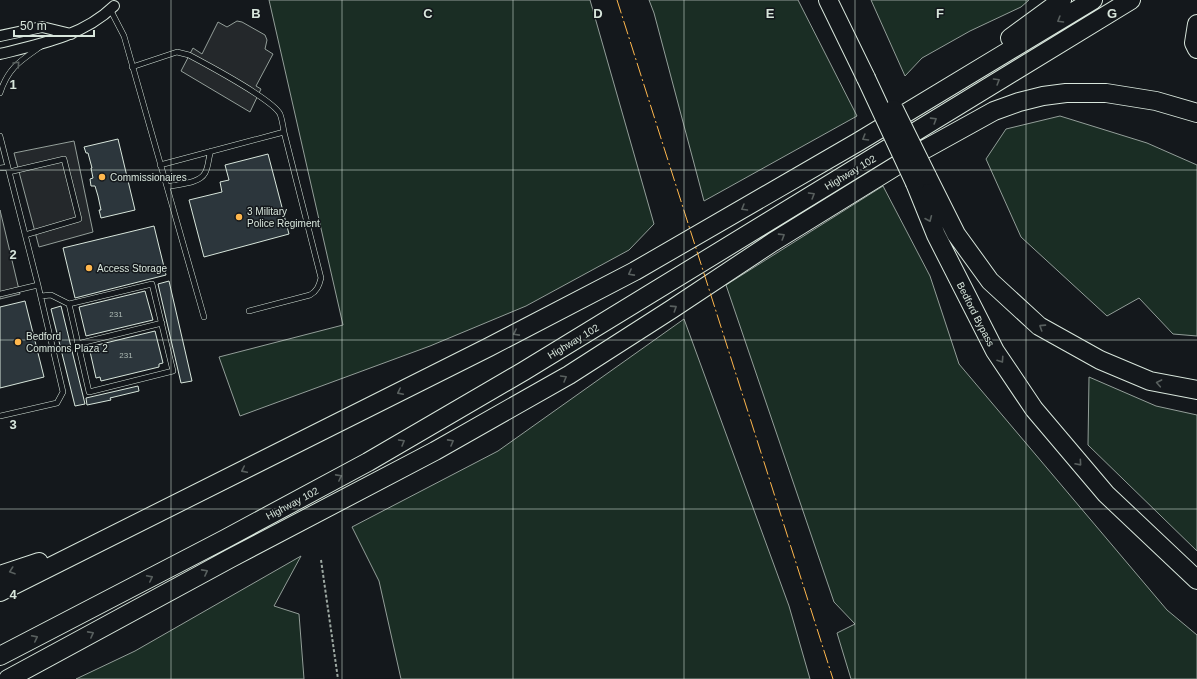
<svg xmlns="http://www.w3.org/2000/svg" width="1197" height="679" font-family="Arial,sans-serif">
  <rect width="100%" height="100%" fill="#14181c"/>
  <path fill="#1a2d24" stroke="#939e99" d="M269,0H590L654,224L629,250L526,306L430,346L240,416L219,357L343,325Z
    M649,0H798L857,116L704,201L654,13Z
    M871,0H1029L1021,7L970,31L922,58L905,76Z
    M1060,116L1147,143L1197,165V336L1173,334L1139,298L1107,316L1021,237L986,159L1006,129Z
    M883,186L930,276L959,364L1167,610L1197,635V679H851L837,633L855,624L834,602L726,285Z
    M684,319L789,606L810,679H401L379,581L352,527L498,451Z
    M1089,377L1156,406L1197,415V551L1088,445Z
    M301,556L274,606L299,614L304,679H76L135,651Z"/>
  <path fill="#24282b" stroke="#939e99" d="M237,21L242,22L265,35L267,40L265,49L273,54L256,86L261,89L250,112L181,71L193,48L202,54L218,22L227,27Z
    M74,141L93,232L39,247L14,153Z
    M0,210L20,294L0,299Z"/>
  <path fill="#2c363c" stroke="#d8e6dc" d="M118,139L135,210L101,218L99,210H101L98,196L95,186H91L90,179L93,178L91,168H92L88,153H86L84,147Z
    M268,154L289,234L204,257L189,200L222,192L220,182L229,180L225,165Z
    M154,226L166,275L75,298L63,248Z
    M169,281L192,381L181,383L158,284Z
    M145,291L153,320L86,336L79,307Z
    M25,301L44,377L0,388V307Z
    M61,306L85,404L75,406L51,309Z
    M155,331L163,363L159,364V367L101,381L100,377L96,378L89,347Z
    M138,386L139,391L110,398L111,400L87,405L86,398Z"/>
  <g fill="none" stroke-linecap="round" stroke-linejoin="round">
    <g stroke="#d8e6dc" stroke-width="6">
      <path id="service" d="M110,9L124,36L204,317
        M132,67L177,52L189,55C206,64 273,100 280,114C282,119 283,126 284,132L160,165
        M0,93C8,68 20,61 40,47
        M0,136L38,285L63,392L57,403L0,416
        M0,168L8,167
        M9,172L64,159L79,219L25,235
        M167,187C178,184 199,184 205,173C209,166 208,158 211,151
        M152,284L173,371L89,392L69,304Z
        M0,294L38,285
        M41,296L51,295L69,304
        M249,311L310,295C317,291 319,286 321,278L284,132
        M77,344L162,323"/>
    </g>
    <g stroke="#d8e6dc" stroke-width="12">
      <path id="minor" d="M0,36L42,27L71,34
        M0,54C41,44 83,36 114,6"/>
    </g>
    <g stroke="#d8e6dc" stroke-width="20">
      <path id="motorway" d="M828,0L866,78
        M1197,24L1194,43L1197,49
        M1010,38L1062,0
        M927,176L956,234L990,281L1039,326L1100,360L1150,381L1197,390
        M915,183L936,235L995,351L1034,409L1106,494L1197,580
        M0,575L39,562
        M0,592L489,347L635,271L858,142L1093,0
        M0,656L225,539L368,462L524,371L1131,0
        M8,679L231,558L435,451L569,375L672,309L773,242L909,158L994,111L1019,102L1043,96L1066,93H1106L1156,101L1197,113"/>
    </g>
    <path stroke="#9da8a2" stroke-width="2" stroke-dasharray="3 2" stroke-linecap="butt" d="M321,560L338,679"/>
    <use href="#service" stroke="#14181c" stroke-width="5"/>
    <use href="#minor" stroke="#14181c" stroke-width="10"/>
    <use href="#motorway" stroke="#14181c" stroke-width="18"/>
    <g stroke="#d8e6dc" stroke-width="20" stroke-linecap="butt">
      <path id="motorway-bridge" d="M866,78L915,183
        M894,109L927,176"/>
    </g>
    <use href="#motorway-bridge" stroke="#14181c" stroke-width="18"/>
    <path stroke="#ffb74d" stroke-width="1" stroke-dasharray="14 3 2 3" stroke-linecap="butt" d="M617,0L833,679"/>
  </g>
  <defs><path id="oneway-chevron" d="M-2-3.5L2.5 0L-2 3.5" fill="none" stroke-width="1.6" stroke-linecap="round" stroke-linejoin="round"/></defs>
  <g stroke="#59605f">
    <use href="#oneway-chevron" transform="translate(1060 20) rotate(149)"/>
    <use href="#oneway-chevron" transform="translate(17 64) rotate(-47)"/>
    <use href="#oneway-chevron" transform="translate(997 81) rotate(-31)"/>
    <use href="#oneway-chevron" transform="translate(934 120) rotate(-32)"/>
    <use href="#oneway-chevron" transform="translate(865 138) rotate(149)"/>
    <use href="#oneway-chevron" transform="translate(812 195) rotate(-31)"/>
    <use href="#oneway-chevron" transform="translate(744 208) rotate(150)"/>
    <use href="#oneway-chevron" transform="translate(929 219) rotate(67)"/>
    <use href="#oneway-chevron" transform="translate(782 236) rotate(-32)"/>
    <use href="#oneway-chevron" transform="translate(631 273) rotate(152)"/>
    <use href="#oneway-chevron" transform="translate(674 308) rotate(-33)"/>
    <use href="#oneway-chevron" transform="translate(1042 327) rotate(-147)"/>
    <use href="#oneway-chevron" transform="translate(516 333) rotate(152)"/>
    <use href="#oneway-chevron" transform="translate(1001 360) rotate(56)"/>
    <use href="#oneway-chevron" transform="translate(564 378) rotate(-30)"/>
    <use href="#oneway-chevron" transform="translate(1159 383) rotate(-169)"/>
    <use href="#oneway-chevron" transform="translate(400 392) rotate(153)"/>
    <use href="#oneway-chevron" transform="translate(402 442) rotate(-30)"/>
    <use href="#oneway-chevron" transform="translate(451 442) rotate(-29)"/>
    <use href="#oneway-chevron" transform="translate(1079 463) rotate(49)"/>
    <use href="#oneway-chevron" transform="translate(244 470) rotate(154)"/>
    <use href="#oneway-chevron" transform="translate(339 477) rotate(-28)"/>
    <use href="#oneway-chevron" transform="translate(12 571) rotate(161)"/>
    <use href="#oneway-chevron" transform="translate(205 572) rotate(-28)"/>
    <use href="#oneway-chevron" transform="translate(150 578) rotate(-27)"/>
    <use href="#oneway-chevron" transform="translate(91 634) rotate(-28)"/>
    <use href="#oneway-chevron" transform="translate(35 638) rotate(-27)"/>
  </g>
  <path fill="none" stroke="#d8e6dc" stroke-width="1" stroke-opacity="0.55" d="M171,0V679M342,0V679M513,0V679M684,0V679M855,0V679M1026,0V679M0,170H1197M0,340H1197M0,509H1197"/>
  <g fill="#ffb74d" stroke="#14181c" stroke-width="1.5">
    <circle cx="102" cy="177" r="4"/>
    <circle cx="239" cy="217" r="4"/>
    <circle cx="89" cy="268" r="4"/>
    <circle cx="18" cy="342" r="4"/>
  </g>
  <g text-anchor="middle" stroke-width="3" stroke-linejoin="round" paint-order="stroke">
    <g font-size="8" fill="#adbab4">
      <text x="116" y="317">231</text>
      <text x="126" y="358">231</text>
    </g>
    <g font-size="10" fill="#d8e6dc" stroke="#14181c">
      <text transform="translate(850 172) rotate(-31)" y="4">Highway 102</text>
      <text transform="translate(976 314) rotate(63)" y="4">Bedford Bypass</text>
      <text transform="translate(573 341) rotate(-31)" y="4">Highway 102</text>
      <text transform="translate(292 503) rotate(-28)" y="4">Highway 102</text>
    </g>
    <g font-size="10" fill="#d8e6dc" stroke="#14181c" text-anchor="start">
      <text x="110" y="181">Commissionaires</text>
      <text x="247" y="215">3 Military<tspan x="247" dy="12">Police Regiment</tspan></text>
      <text x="97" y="272">Access Storage</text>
      <text x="26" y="340">Bedford<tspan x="26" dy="12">Commons Plaza 2</tspan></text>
    </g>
  </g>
  <g font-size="13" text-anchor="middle" font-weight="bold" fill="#d8e6dc" stroke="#14181c" stroke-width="3" stroke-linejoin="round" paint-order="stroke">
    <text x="256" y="18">B</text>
    <text x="428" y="18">C</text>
    <text x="598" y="18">D</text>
    <text x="770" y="18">E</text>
    <text x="940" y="18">F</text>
    <text x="1112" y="18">G</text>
    <text x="13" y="89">1</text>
    <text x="13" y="259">2</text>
    <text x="13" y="429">3</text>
    <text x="13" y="599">4</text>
  </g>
  <path d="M14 30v6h80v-6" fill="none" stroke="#d8e6dc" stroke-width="2"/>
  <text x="20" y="30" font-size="12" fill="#d8e6dc" stroke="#14181c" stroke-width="3" paint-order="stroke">50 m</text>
</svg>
